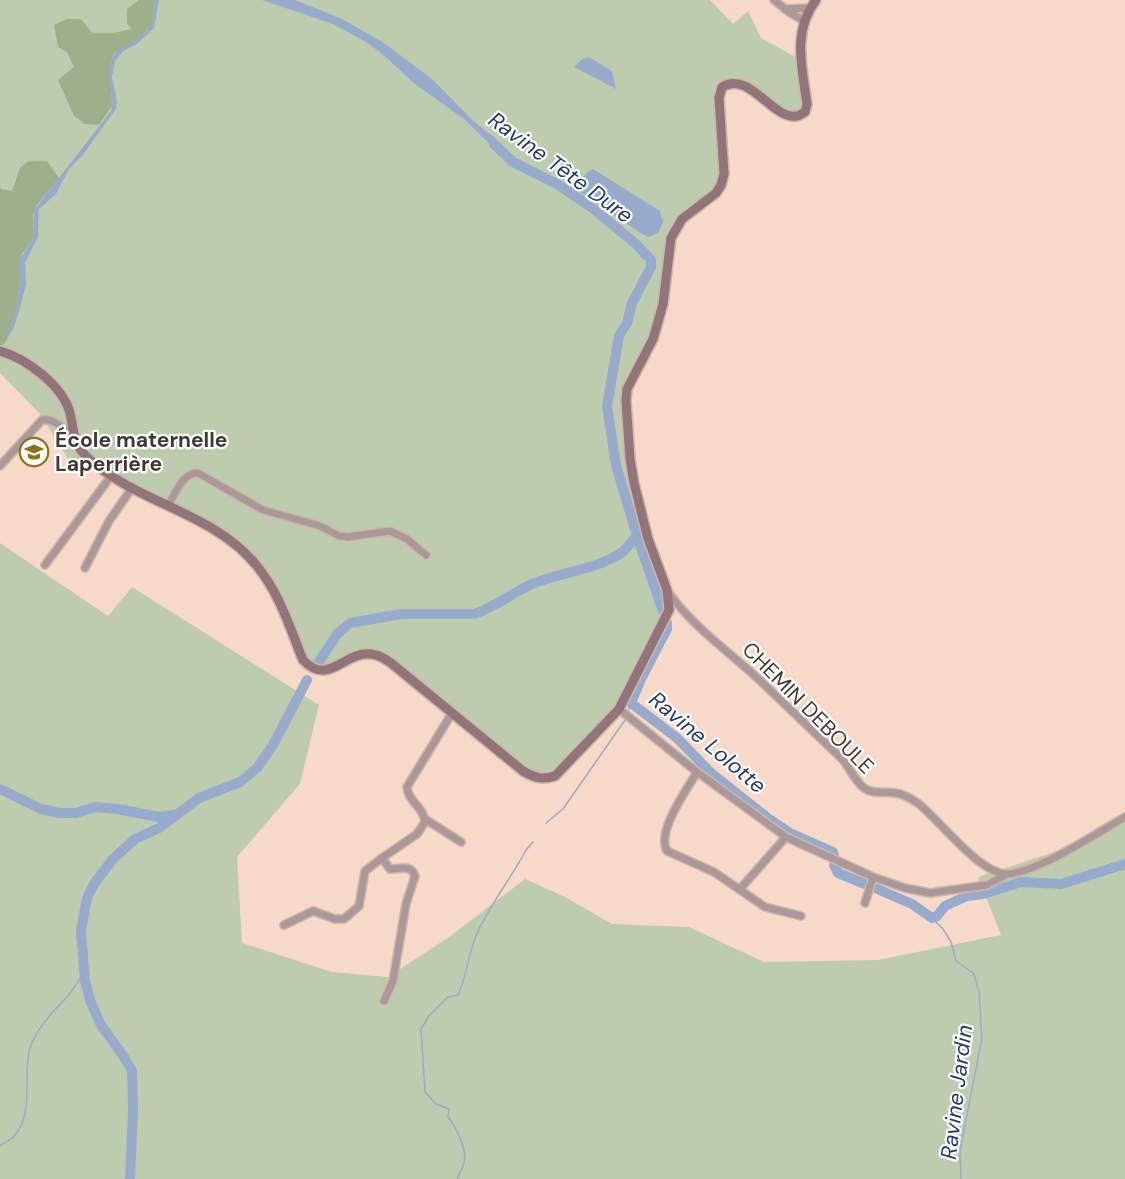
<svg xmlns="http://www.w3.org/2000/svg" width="1125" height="1179" font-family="'DM Sans',sans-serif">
  <rect width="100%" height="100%" fill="#f7d9c9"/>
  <path fill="#bdccae" d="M0,0H710L733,24L748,11L761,38L801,60L807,104L797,116L743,87L722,88L721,185L682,219L671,238L663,304L627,389L630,459L670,606L619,709L555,776L535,778L396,667L370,654L329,669L310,667L277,596L240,548L132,488L86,456L74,468L40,414L0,373Z
    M0,543L108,616L132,587L319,705L300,784L237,857L242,943L332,972L388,977L449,937L525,879L565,897L612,924L689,927L764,962L878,960L1001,935L978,877L1088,841L1125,822V1179H0Z"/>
  <path fill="#9daf8b" d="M139,0H155L152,25L139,39L114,54L110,62L112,106L99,125L85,124L74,116L58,80L74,67L67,52L58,47L54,25L67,19H81L92,33H114L132,29L127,24V9Z
    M28,161H47L59,178L36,206L33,215L34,238L22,254L20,264V279L17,306L6,341L0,349V186L1,189L12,191L20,168Z"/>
  <path fill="#99abcd" d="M155,0H159L154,28L137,44L123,51L115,61L112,77L117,102L116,109L82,156L69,169L56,194L39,209L38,237L25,263L26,284L21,305L14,327L6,341L17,306L20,279V259L34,238V210L111,111C116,94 104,77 111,60C119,44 141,43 150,27C155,20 153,9 155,0Z
    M262,0H295L342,19L384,43L432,79L472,120L496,139L503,154L499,153L464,119L415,84L380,52L366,42L333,24Z
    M589,57L612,71L616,89L574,67L582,59Z
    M593,169L660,211L663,222L658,233L649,237L642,234L580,192L578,186C580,179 586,172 593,169Z"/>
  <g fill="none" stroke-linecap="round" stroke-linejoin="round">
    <path stroke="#99abcd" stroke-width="1.5" d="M628,711L631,703
      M546,823L563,809L625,720
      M932,918L943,929L951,942L956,961L974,974L979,992L982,1038L960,1151L961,1179
      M0,1146C5,1142 12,1140 15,1135C35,1111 22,1075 30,1048C37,1027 53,1012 68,996C74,988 79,980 84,973
      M457,1179C458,1174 462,1171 463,1166C469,1151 457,1129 448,1117L449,1109L436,1104L425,1092L421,1029L429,1016L448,997L458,995C467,977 468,955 476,936C489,905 511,879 526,850L533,842"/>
    <path stroke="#99abcd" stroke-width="10" d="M494,144L513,162L557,184L591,207L636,244L651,260V267L632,303L627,323L619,336L607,406L616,465L637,536L663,611
      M667,623V629L641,679L631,703L677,738L711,773L769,819L790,833L833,852L834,855
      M317,665L337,634L350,623L401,614H474C495,607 512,593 532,584C561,572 595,570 621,553C627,549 631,541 637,536
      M0,789L41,809L59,813H76L95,807L117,809L159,817L173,815
      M834,865L838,873L865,884
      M875,888L912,904L932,918L937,916L945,906L967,896L983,894L1021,882L1061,884L1125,864
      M130,1179L133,1110L132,1071L124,1057L101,1025L91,1003L85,981L81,931L87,898L94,884L112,860L135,839L159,828L199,798L240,782L257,768L273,745L307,680"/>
    <g stroke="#cfb6a8" stroke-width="10">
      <path id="street" d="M774,0L789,12L804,21
        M785,9L810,8
        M0,466L42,420C55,418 65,430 74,438
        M168,506C175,494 183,472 198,473L263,510L320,526L339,536L347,537L390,531L407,539L426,555
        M45,565L111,476
        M85,568L109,521L132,488
        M668,592C696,631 736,656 770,690C794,713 818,736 842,759C850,768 855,781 864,788C873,795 885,791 895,793C904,794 912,799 919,804C941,822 980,874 1007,874C1037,873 1097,833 1125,817
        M619,709L697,772L786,837L873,877L905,888L930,893L987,885L1007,874
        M697,772C687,790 656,831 667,851L714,872L765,907L801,916
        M425,819L461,842
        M740,889L786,837
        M865,903L873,877
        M284,925L313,911L335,919H344L359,906L365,871L382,858
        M384,1001L393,981L406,904L415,876C411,864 400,869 390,869L382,858L417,834L425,822C424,807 408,802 407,787L452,713"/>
    </g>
    <g stroke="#cfb6a8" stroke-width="12">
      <path id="secondary" d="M0,351C26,358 63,386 70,413C74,430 73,445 88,458C138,504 214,512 257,566C280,594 290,628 303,660C329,687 344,651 371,654C381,655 389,661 396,667L523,771C535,778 542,780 555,776L619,709L669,610L667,590L648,539L634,483L630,459L626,401L627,389L653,339L663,304L671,238L682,219L716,193L721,185L724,174L719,98L722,87C750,70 772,120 797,116C800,116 802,113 805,112L807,104C802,68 792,31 816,0"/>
    </g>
    <use href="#street" stroke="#ab989b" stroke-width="7"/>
    <use href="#secondary" stroke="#91757a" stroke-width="9"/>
  </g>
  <defs>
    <g id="school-ring" transform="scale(1.5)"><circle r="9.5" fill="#fff" stroke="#8e7418" stroke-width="1.5"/><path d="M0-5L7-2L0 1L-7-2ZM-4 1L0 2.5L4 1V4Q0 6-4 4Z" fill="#8e7418"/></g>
  </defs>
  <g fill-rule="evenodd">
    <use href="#school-ring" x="34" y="452"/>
  </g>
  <g text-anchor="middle" stroke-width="4.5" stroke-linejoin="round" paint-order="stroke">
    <g font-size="21" font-weight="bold" fill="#433831" stroke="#fff" text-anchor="start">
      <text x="55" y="447">École maternelle<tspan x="55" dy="24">Laperrière</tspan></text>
    </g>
    <g font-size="21" fill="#433831" stroke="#fff">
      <text transform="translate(808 708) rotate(45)" y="7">CHEMIN DEBOULE</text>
    </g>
    <g font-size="22" font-style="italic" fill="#253b69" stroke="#fff">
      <text transform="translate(561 167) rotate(36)" y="8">Ravine Tête Dure</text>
      <text transform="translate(708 742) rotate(40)" y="8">Ravine Lolotte</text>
      <text transform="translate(956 1092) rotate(-83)" y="8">Ravine Jardin</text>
    </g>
  </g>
</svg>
